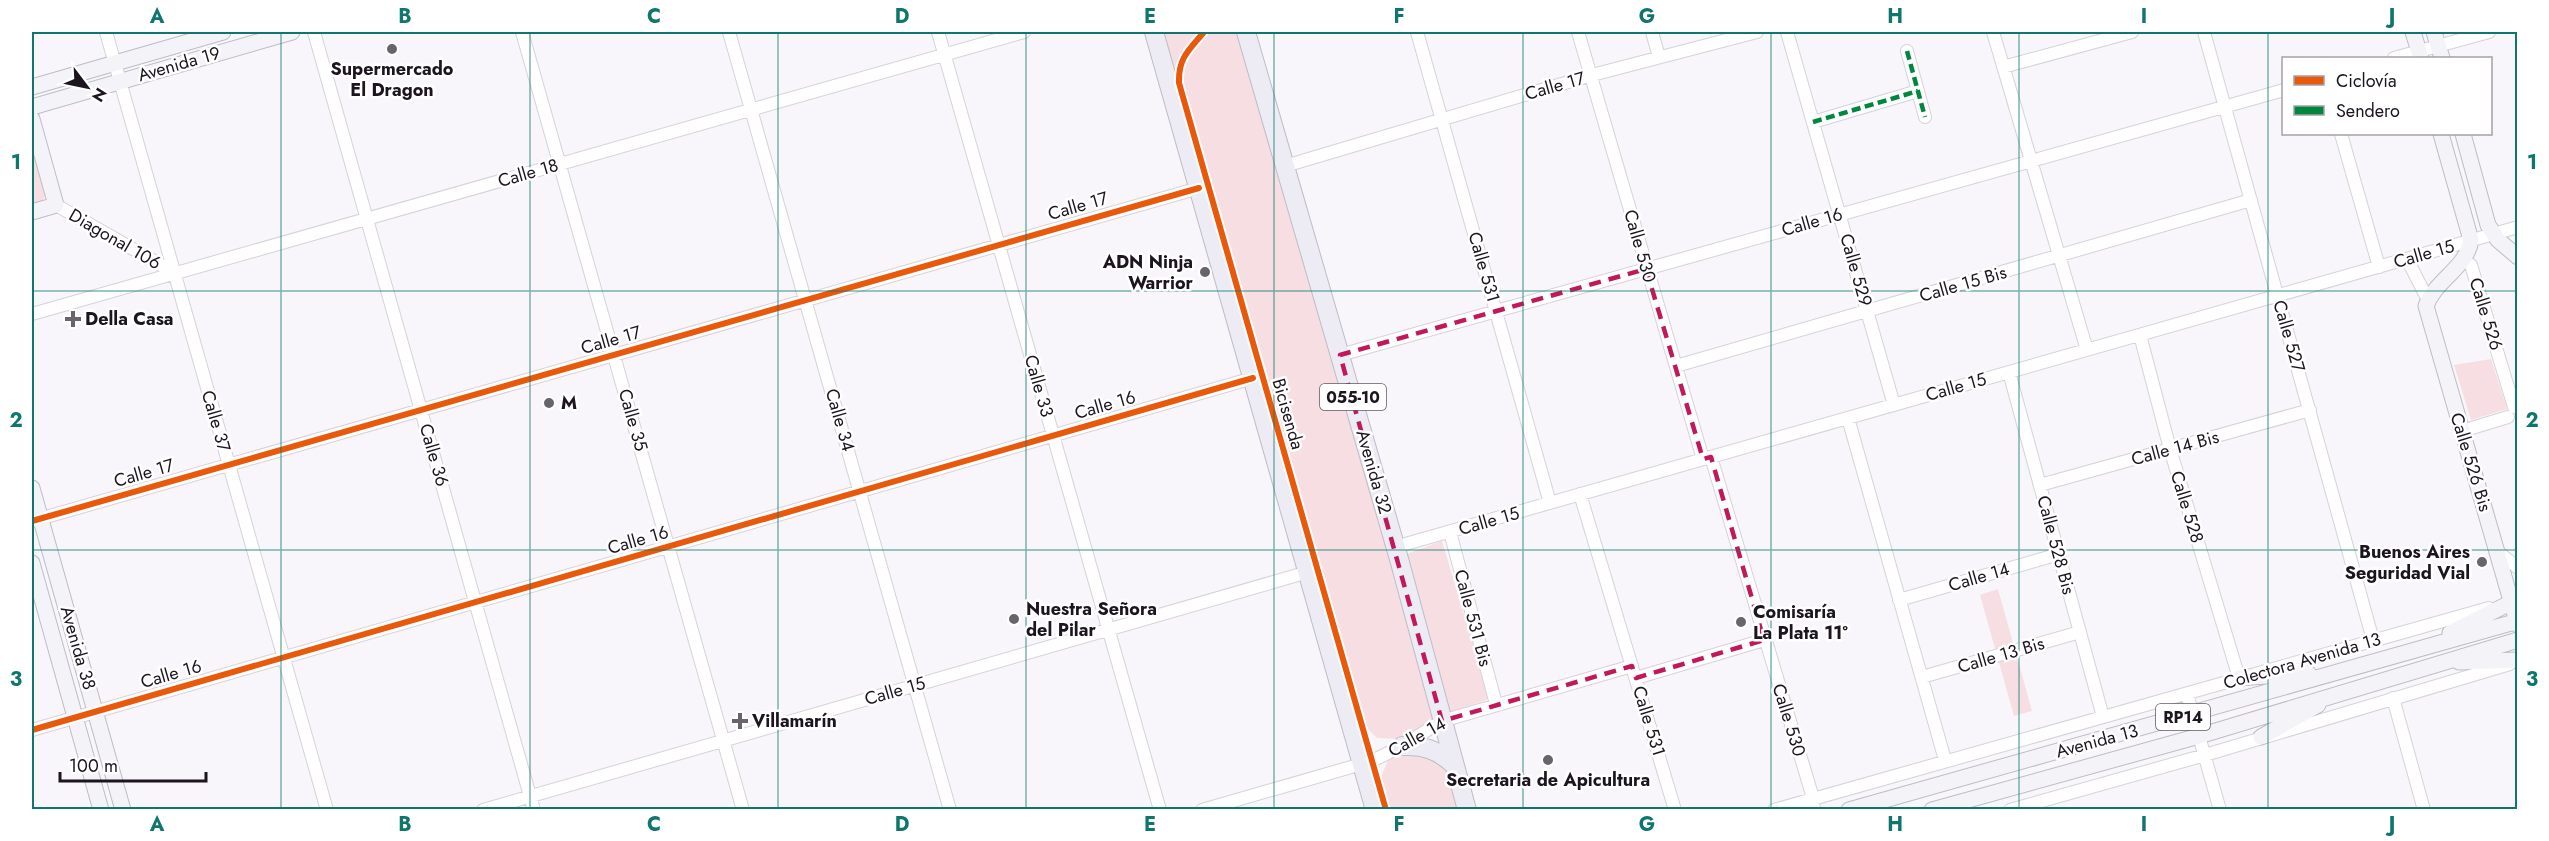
<svg xmlns="http://www.w3.org/2000/svg" width="2549" height="841" font-family="Jost,sans-serif">
  <rect width="100%" height="100%" fill="#f8f6fa"/>
  <path fill="#f6dee2" d="M1162,32H1240L1438,717L1401,739L1377,738L1360,721Z
    M32,144L46,195L41,203L32,206Z
    M2491,359L2507,409L2471,420L2454,365Z
    M1442,541L1489,699L1449,713L1404,555Z
    M1998,589L2032,711L2014,716L1980,595Z
    M1414,748L1448,766L1461,809H1383L1376,789L1389,758Z"/>
  <g fill="none" stroke-linecap="round" stroke-linejoin="round">
    <g stroke="#d6d2d9" stroke-width="14">
      <path id="minor" d="M106,32L327,810
        M314,32L534,810
        M522,32L743,810
        M729,32L950,810
        M938,32L1160,810
        M1417,32L1550,503
        M1578,32L1703,459
        M1652,32L1659,57
        M1787,32L1894,405
        M1993,32L2087,350
        M2204,32L2373,640
        M1907,51L1925,117
        M2394,58L2489,32
        M2003,67L2132,32
        M1813,122L1918,91
        M2341,134L2379,267
        M1285,166L1592,75L1757,32
        M56,205L175,273
        M2407,259L2428,300
        M2463,260L2471,265L2514,407
        M32,314L1024,32
        M2140,335L2170,449L2239,678
        M1340,355L2284,90
        M1676,366L2251,200
        M2009,372L2103,717
        M1848,418L1945,760
        M2462,431L2508,417
        M1711,457L1813,798L1814,810
        M2040,485L2310,410
        M1580,494L1675,810
        M32,521L1199,188
        M1450,532L1496,704
        M1395,547L2518,227
        M2498,552L2518,568
        M1899,600L2059,554
        M1922,677L2080,632
        M1636,678L1764,640
        M2187,694L2220,810
        M2393,698L2424,810
        M32,730L1253,378
        M483,810L1308,572
        M1202,810L1372,761L1402,746L1442,721L1632,666
        M1774,810L2489,608
        M2010,810L2205,755L2510,664"/>
    </g>
    <g stroke="#bebcc6" stroke-width="17">
      <path id="major" d="M2413,32L2421,58
        M2434,32L2442,58
        M32,87L223,32
        M32,107L292,32
        M32,119L56,205L32,212
        M2441,134L2471,240C2467,268 2435,280 2426,306L2518,625
        M2463,134L2488,225L2498,240L2518,257
        M32,488L123,810
        M32,563L101,810
        M2450,633L2512,602
        M2459,662L2518,660
        M2239,678L2308,673
        M2261,737L2318,705
        M1849,810L2518,621
        M1932,810L2199,736L2518,640"/>
    </g>
    <g stroke="#bebcc6" stroke-width="20">
      <path id="highway" d="M1154,32L1375,810
        M1246,32L1399,559L1467,810
        M1402,746C1424,745 1438,750 1454,765"/>
    </g>
    <use href="#minor" stroke="#fefefe" stroke-width="12"/>
    <use href="#major" stroke="#f4f3f8" stroke-width="15"/>
    <use href="#highway" stroke="#edebf4" stroke-width="18"/>
    <path stroke="#00873e" stroke-width="4.5" stroke-dasharray="9 4.5" stroke-linecap="butt" d="M1907,51L1925,117
      M1813,122L1918,91"/>
    <g stroke="#fff" stroke-width="10">
      <path id="cycleway" d="M1204,32C1189,50 1178,58 1179,83L1386,810
        M32,521L1199,188
        M32,730L1253,378"/>
    </g>
    <use href="#cycleway" stroke="#e8590c" stroke-width="6"/>
  </g>
  <path fill="none" stroke="#c2185b" stroke-width="4.5" stroke-dasharray="12 8" stroke-linejoin="round" d="M1646,269L1703,459L1711,457L1764,640L1636,678L1632,666L1442,721L1340,355Z"/>
  <path fill="none" stroke="#0f766e" stroke-width="1.5" stroke-opacity="0.55" d="M281,32V810M530,32V810M778,32V810M1026,32V810M1274,32V810M1523,32V810M1771,32V810M2019,32V810M2268,32V810M32,291H2518M32,550H2518"/>
  <g fill="#69646c" stroke="#fff" stroke-width="2">
    <circle cx="392" cy="49" r="6"/>
    <circle cx="1205" cy="272" r="6"/>
    <path d="M70 310h6v6h6v6h-6v6h-6v-6h-6v-6h6z"/>
    <circle cx="549" cy="403" r="6"/>
    <circle cx="2482" cy="562" r="6"/>
    <circle cx="1014" cy="619" r="6"/>
    <circle cx="1741" cy="622" r="6"/>
    <path d="M737 712h6v6h6v6h-6v6h-6v-6h-6v-6h6z"/>
    <circle cx="1548" cy="760" r="6"/>
  </g>
  <g text-anchor="middle" stroke-width="5" stroke-linejoin="round" paint-order="stroke">
    <g fill="#fff" stroke="#605b62" stroke-width="1.5">
      <rect x="1320" y="384" width="66" height="26" rx="4.5"/>
      <rect x="2156" y="704" width="54" height="26" rx="4.5"/>
    </g>
    <g font-size="16" font-weight="bold" fill="#1c151f">
      <text x="1353" y="403">055-10</text>
      <text x="2183" y="723">RP14</text>
    </g>
    <g font-size="18" fill="#1c151f" stroke="#fff">
      <text transform="translate(179 64) rotate(-16)" y="6">Avenida 19</text>
      <text transform="translate(1555 86) rotate(-16)" y="6">Calle 17</text>
      <text transform="translate(528 173) rotate(-16)" y="6">Calle 18</text>
      <text transform="translate(1078 206) rotate(-16)" y="6">Calle 17</text>
      <text transform="translate(1812 222) rotate(-16)" y="6">Calle 16</text>
      <text transform="translate(115 239) rotate(30)" y="6">Diagonal 106</text>
      <text transform="translate(1640 246) rotate(74)" y="6">Calle 530</text>
      <text transform="translate(2424 254) rotate(-16)" y="6">Calle 15</text>
      <text transform="translate(1484 267) rotate(74)" y="6">Calle 531</text>
      <text transform="translate(1856 270) rotate(74)" y="6">Calle 529</text>
      <text transform="translate(1963 284) rotate(-16)" y="6">Calle 15 Bis</text>
      <text transform="translate(2486 314) rotate(73)" y="6">Calle 526</text>
      <text transform="translate(2289 336) rotate(74)" y="6">Calle 527</text>
      <text transform="translate(611 340) rotate(-16)" y="6">Calle 17</text>
      <text transform="translate(1039 386) rotate(74)" y="6">Calle 33</text>
      <text transform="translate(1956 387) rotate(-16)" y="6">Calle 15</text>
      <text transform="translate(1105 405) rotate(-16)" y="6">Calle 16</text>
      <text transform="translate(1288 414) rotate(74)" y="6">Bicisenda</text>
      <text transform="translate(633 420) rotate(74)" y="6">Calle 35</text>
      <text transform="translate(840 420) rotate(74)" y="6">Calle 34</text>
      <text transform="translate(216 421) rotate(74)" y="6">Calle 37</text>
      <text transform="translate(2175 448) rotate(-15)" y="6">Calle 14 Bis</text>
      <text transform="translate(434 455) rotate(74)" y="6">Calle 36</text>
      <text transform="translate(2471 462) rotate(73)" y="6">Calle 526 Bis</text>
      <text transform="translate(1374 472) rotate(74)" y="6">Avenida 32</text>
      <text transform="translate(144 473) rotate(-16)" y="6">Calle 17</text>
      <text transform="translate(2187 507) rotate(73)" y="6">Calle 528</text>
      <text transform="translate(1489 521) rotate(-16)" y="6">Calle 15</text>
      <text transform="translate(638 540) rotate(-16)" y="6">Calle 16</text>
      <text transform="translate(2056 545) rotate(75)" y="6">Calle 528 Bis</text>
      <text transform="translate(1979 577) rotate(-16)" y="6">Calle 14</text>
      <text transform="translate(1473 618) rotate(75)" y="6">Calle 531 Bis</text>
      <text transform="translate(78 648) rotate(74)" y="6">Avenida 38</text>
      <text transform="translate(2001 655) rotate(-16)" y="6">Calle 13 Bis</text>
      <text transform="translate(2302 661) rotate(-16)" y="6">Colectora Avenida 13</text>
      <text transform="translate(171 674) rotate(-16)" y="6">Calle 16</text>
      <text transform="translate(895 691) rotate(-16)" y="6">Calle 15</text>
      <text transform="translate(1789 720) rotate(73)" y="6">Calle 530</text>
      <text transform="translate(1649 721) rotate(73)" y="6">Calle 531</text>
      <text transform="translate(1417 737) rotate(-29)" y="6">Calle 14</text>
      <text transform="translate(2097 741) rotate(-15)" y="6">Avenida 13</text>
    </g>
    <g font-size="18" font-weight="bold" fill="#1c151f" stroke="#fff" text-anchor="start">
      <text x="392" y="75" text-anchor="middle">Supermercado<tspan x="392" dy="21">El Dragon</tspan></text>
      <text x="1193" y="268" text-anchor="end">ADN Ninja<tspan x="1193" dy="21">Warrior</tspan></text>
      <text x="85" y="325">Della Casa</text>
      <text x="561" y="409">M</text>
      <text x="2470" y="558" text-anchor="end">Buenos Aires<tspan x="2470" dy="21">Seguridad Vial</tspan></text>
      <text x="1026" y="615">Nuestra Señora<tspan x="1026" dy="21">del Pilar</tspan></text>
      <text x="1753" y="618">Comisaría<tspan x="1753" dy="21">La Plata 11°</tspan></text>
      <text x="752" y="727">Villamarín</text>
      <text x="1548" y="786" text-anchor="middle">Secretaria de Apicultura</text>
    </g>
  </g>
  <rect width="2549" height="841" fill="none" stroke="#ffffff" stroke-width="66"/>
  <rect x="2282" y="57" width="210" height="78" fill="#ffffff" stroke="#a4a1a5" stroke-width="1.5"/>
  <rect x="2294" y="76" width="30" height="9" fill="#e8590c" stroke="#a4a1a5" stroke-width="1.5"/>
  <text x="2336" y="87" font-size="18" fill="#1c151f">Ciclovía</text>
  <rect x="2294" y="106" width="30" height="9" fill="#00873e" stroke="#a4a1a5" stroke-width="1.5"/>
  <text x="2336" y="117" font-size="18" fill="#1c151f">Sendero</text>
  <g transform="translate(87 87) rotate(122)" stroke="#ffffff" stroke-width="4.5" paint-order="stroke">
  <path d="M0-4.5L10 22L0 15L-10 22Z" fill="#1c151f"/>
  <text y="-9" font-size="16" font-weight="bold" text-anchor="middle" fill="#1c151f">N</text>
  </g>
  <path d="M60 772v9h146v-9" fill="none" stroke="#1c151f" stroke-width="3"/>
  <text x="69" y="772" font-size="18" fill="#1c151f" stroke="#ffffff" stroke-width="4.5" paint-order="stroke">100 m</text>
  <rect x="33" y="33" width="2483" height="775" fill="none" stroke="#0f766e" stroke-width="2"/>
  <g font-size="20" text-anchor="middle" font-weight="bold" fill="#0f766e">
    <text x="157" y="23">A</text>
    <text x="405" y="23">B</text>
    <text x="654" y="23">C</text>
    <text x="902" y="23">D</text>
    <text x="1150" y="23">E</text>
    <text x="1399" y="23">F</text>
    <text x="1647" y="23">G</text>
    <text x="1895" y="23">H</text>
    <text x="2144" y="23">I</text>
    <text x="2392" y="23">J</text>
    <text x="16" y="169">1</text>
    <text x="2532" y="169">1</text>
    <text x="16" y="427">2</text>
    <text x="2532" y="427">2</text>
    <text x="16" y="686">3</text>
    <text x="2532" y="686">3</text>
    <text x="157" y="831">A</text>
    <text x="405" y="831">B</text>
    <text x="654" y="831">C</text>
    <text x="902" y="831">D</text>
    <text x="1150" y="831">E</text>
    <text x="1399" y="831">F</text>
    <text x="1647" y="831">G</text>
    <text x="1895" y="831">H</text>
    <text x="2144" y="831">I</text>
    <text x="2392" y="831">J</text>
  </g>
</svg>
